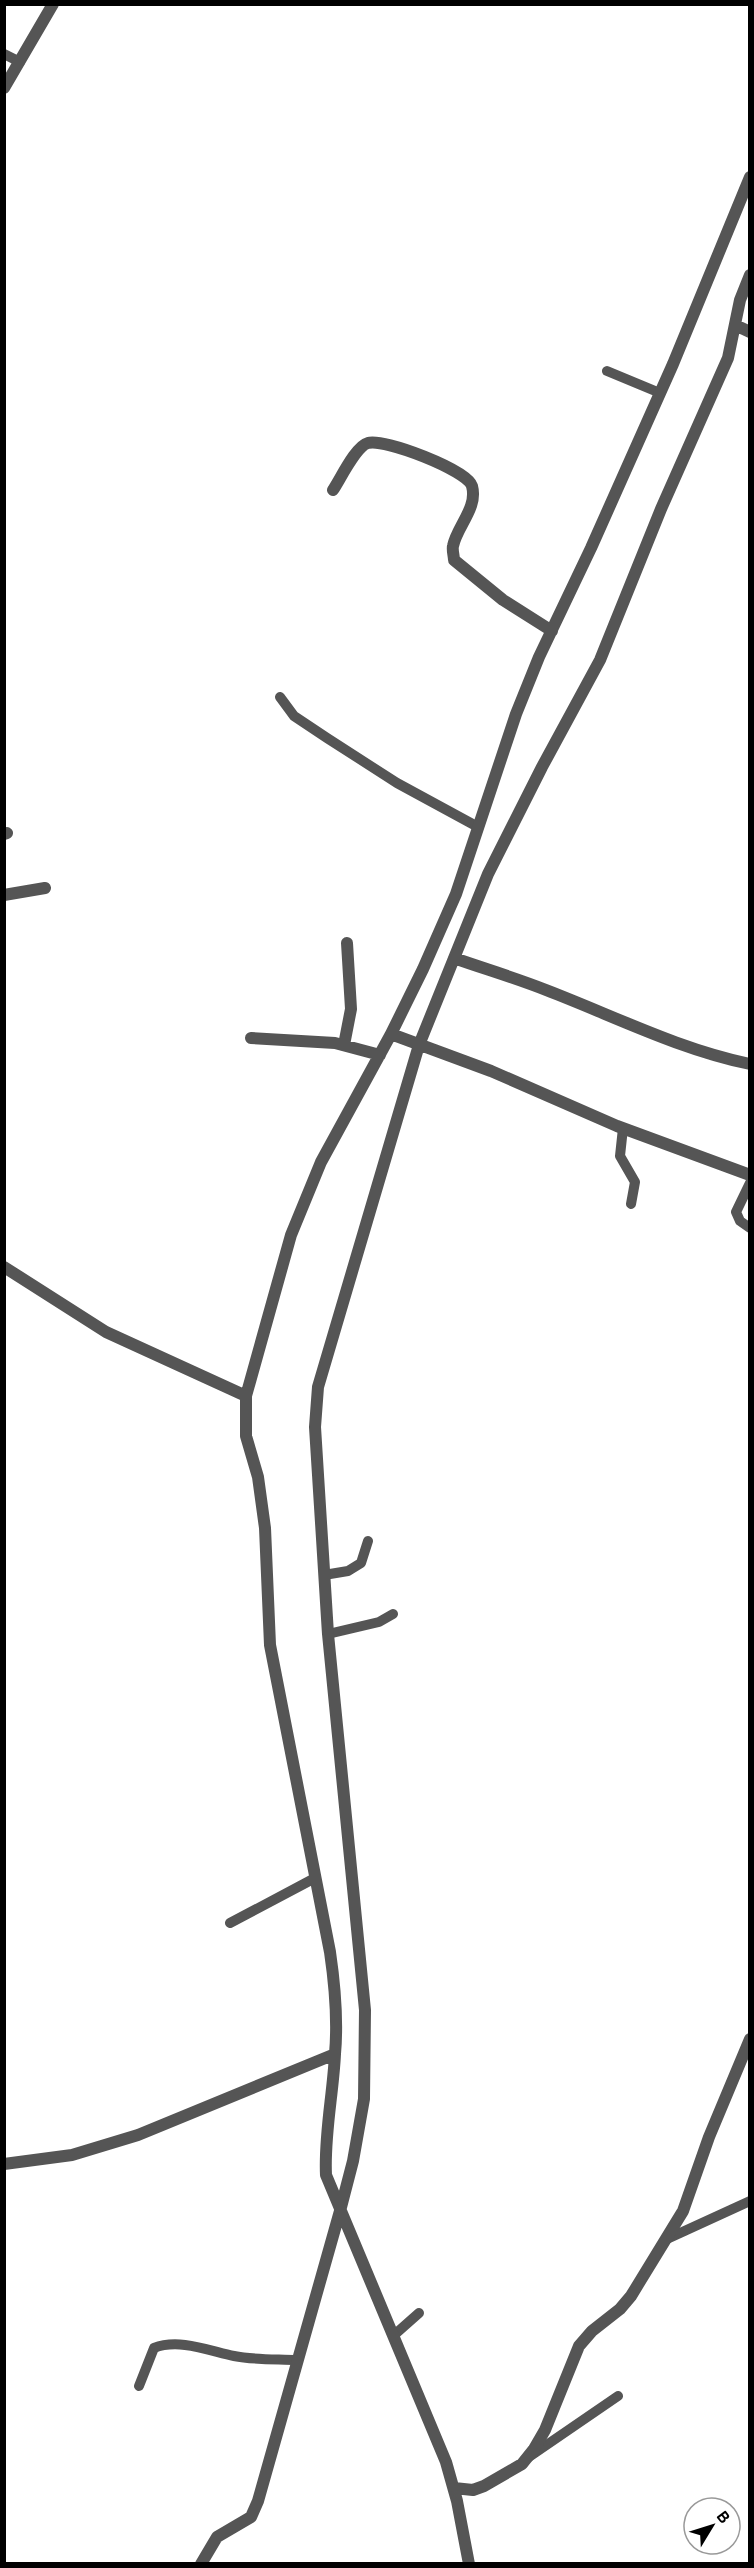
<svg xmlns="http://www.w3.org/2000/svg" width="754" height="2568" font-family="Quicksand,sans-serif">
  <rect width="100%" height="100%" fill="#fff"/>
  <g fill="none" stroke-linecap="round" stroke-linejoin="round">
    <path stroke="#555" stroke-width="10" d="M4,54L20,62
      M607,371L660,393
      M280,697L294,716L327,738L397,783L478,827
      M623,1128L620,1156L635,1182L631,1204
      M750,1183L736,1212L740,1221L750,1228
      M324,1575L348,1571L361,1563L368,1541
      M328,1634L379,1622L393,1614
      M230,1923L315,1878
      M667,2239L750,2201
      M393,2336L419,2313
      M139,2386L154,2348C179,2338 210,2351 234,2356C254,2360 276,2359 297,2360
      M529,2457L618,2396"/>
    <path stroke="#555" stroke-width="12" d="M4,88L53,4
      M735,325L750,332
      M333,490C341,478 356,446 368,443C384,438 467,470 472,486C478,508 457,526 453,546C452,550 454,556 454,560L503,600L552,631
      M4,834L7,833
      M4,895L45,888
      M454,958C485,969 516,978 546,990C614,1016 678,1049 750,1064
      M391,1034L491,1071L617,1126L750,1175
      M251,1038L335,1043L380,1055
      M344,1045L351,1009L347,943
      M4,1267L106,1332L246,1396
      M4,2164L72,2155L138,2135L335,2054
      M454,2488L473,2490L484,2486L522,2464L534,2449L545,2430L579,2346L592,2331L620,2309L631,2296L683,2211L709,2137L750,2039
      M201,2564L217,2537L251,2517L258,2501L340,2211L353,2161L364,2099L365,2010L328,1634L315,1427L318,1387L419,1045L488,874L542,767L600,660L661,509L728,358L740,300L750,275
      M469,2564L457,2501L446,2462L326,2175C324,2135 333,2095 335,2054C338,2020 335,1986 330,1952L270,1645L265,1528L258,1477L246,1436V1396L291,1235L321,1162L391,1034L423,969L456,894L516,714L539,657L591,548L673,364L750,177"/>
  </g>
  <rect width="754" height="2568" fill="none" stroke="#000000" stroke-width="12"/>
  <g transform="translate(712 2526) rotate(52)"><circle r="28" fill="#ffffff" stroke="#999999" stroke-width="1.5"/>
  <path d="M0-4.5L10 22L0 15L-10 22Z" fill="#000000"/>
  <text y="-9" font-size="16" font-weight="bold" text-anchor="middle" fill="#000000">B</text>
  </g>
</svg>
